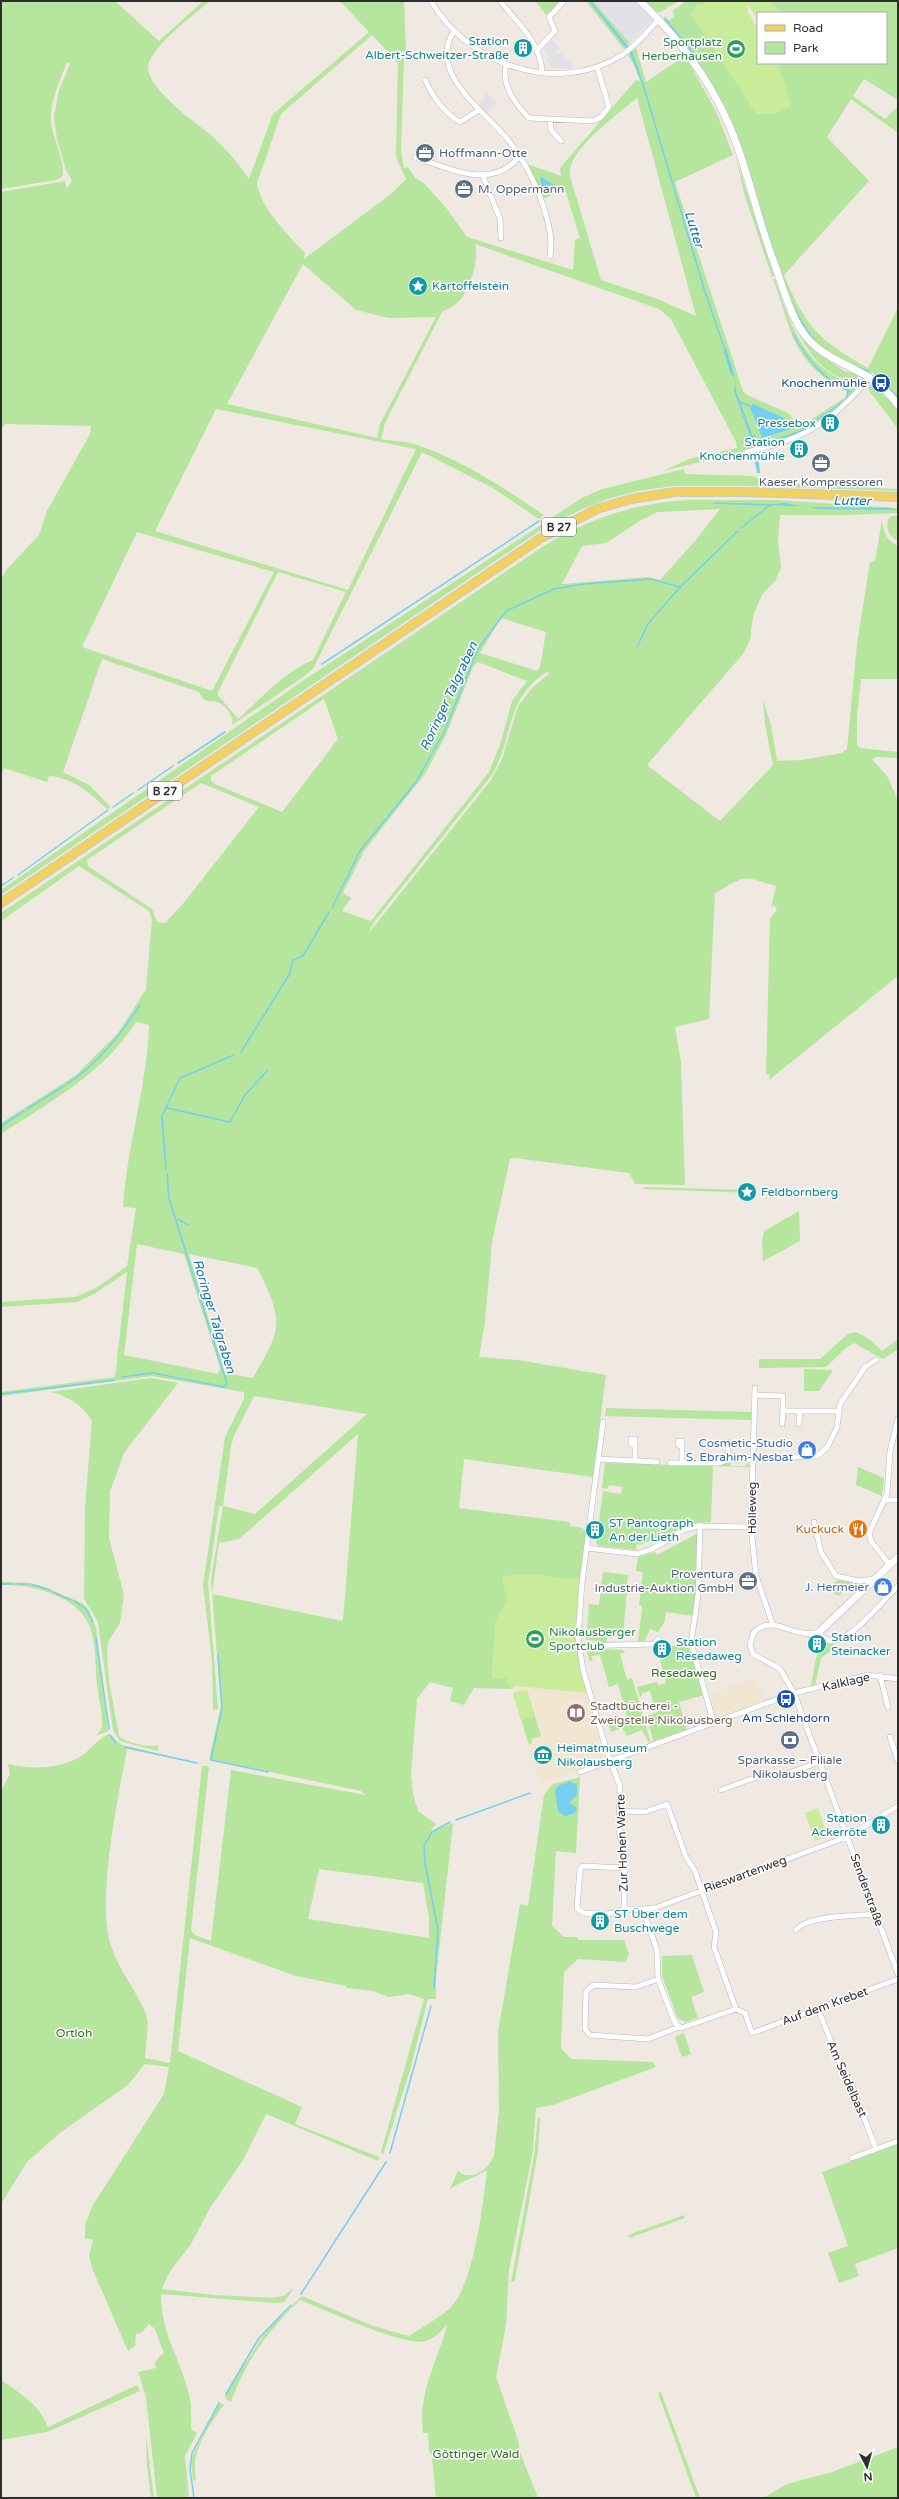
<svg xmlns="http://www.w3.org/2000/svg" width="899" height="2499" font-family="'Varela Round',sans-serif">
  <rect width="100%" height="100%" fill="#efe9e1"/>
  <path fill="#e3e1e8" d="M593,1H635L652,18L651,21L630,43Z
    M551,39L559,48L555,52L557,55L560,52L574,66L571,69L565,70L563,67L560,69L557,66L554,69L548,63L546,60L549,57L543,47Z
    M487,93L497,103L486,113L479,105L485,98L483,96Z"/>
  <path fill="#f0e6d1" d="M755,1677L765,1699L717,1719L713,1717L707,1696Z
    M516,1686L587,1693L604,1760L540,1785L513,1694Z"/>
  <path fill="#b6e59e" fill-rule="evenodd" d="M1,1H115L159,41L203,1H210C189,19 163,37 150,60C137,84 198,123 213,137C227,150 238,163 249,179L273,114L369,32L340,1H404L406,49L405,52L399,51L398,54L403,55L404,58L401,151L404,168L408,167L415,178L424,183L447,209L467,237L573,270L575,240L580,238L565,189L543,199L527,164L561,176L560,168L636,80L640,81L634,65L628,55L636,48L646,82L685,56L716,111L733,155L675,182L743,391L747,395L788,413L800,427L846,397L848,392C791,362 793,333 773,279H775C789,320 804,370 852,383C848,379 840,378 835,375C816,365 804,345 795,326L818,353L844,371L856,374L860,379L859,384L845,403L800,433L758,448L663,471L689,459L737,448L736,442L671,319L659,309L475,244C479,260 471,287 460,300C456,305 448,309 442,312L385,423L381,439C392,441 404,441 414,444C461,459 504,488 544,515L539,519L493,488L422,452L313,669L306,675L232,725C235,717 225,704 217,702C212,701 209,702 204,700L199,692L102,659L63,772L89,785L111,807L107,809C91,794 73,777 49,776L47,782L4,768L1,776V579L6,570L39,535L47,511L90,434L91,426L6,424L1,428V192L65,181L67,189L72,181L66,170L57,139L54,116L59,90L70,64L67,62C60,81 50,101 51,122C52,136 67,165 62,177L56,180L1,189ZM372,35L398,63L396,153L397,160L406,179L391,194L304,259L305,253C289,236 259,206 257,183L281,114ZM637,98L696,316L655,298L601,280L570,176C566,151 619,113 637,98ZM303,264L356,310L389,318L436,317L380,424L377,438L227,404ZM750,408L782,417L775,434L762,438ZM216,409L416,449L348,590L155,531ZM137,532L274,572L212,691L82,647ZM278,572L346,592L313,660C287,670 259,700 238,719L217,694Z
    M535,1H562L546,15Z
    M586,1H593L630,43L624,49Z
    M646,1H679L660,12H656Z
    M687,1H708L701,6L699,4L691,13L756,113L778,63H886V13H784L776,9L770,1H898V100L864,79L853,96L885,119L898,106V133L851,99L827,137L869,181L784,275C806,328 819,340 868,368L898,308V399C892,393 875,378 874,373H867L823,351L806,333L795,311L770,246L735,133L693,56L663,20L665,16L669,20L674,17L673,10Z
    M736,158L774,276L772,277L744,193Z
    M870,385L876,386L898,409V429L870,392L868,388Z
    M684,469L685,474L752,476L774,483L898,489V491L747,486H673L638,491L608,499L580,510L538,532L1,895V890L307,678L582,498L602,489Z
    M688,500H776L898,508V513L846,515H780L778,540L781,568L775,581L762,595L753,616L750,640L743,654L647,765L720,821L773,765L765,724L763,700L771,725L777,761L802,760L842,753L847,749L857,644L870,562L875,561L882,520C883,532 887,541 898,546V679H861L857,716V745L860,748L898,752V758L877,757L872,759L887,776L898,800V976L769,1080L770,1075L766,1074L770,918L777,910L774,905L771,907L776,886C740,875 748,875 715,893L709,1019L675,1027L681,1063L685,1185L635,1184L629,1173L515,1158L510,1159L492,1242L485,1322L479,1357L518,1360L606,1375L593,1477L464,1459L459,1508L570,1522V1526L582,1528L586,1532L580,1578L567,1580L535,1574L507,1601L496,1621L492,1677L507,1678V1684L512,1689L474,1688L464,1705L450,1701L453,1688L430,1682L417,1699L411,1774L413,1794L418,1811L436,1824L431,1829L433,1831L453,1823L436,1978V1999H428L410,2070L383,2155L381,2152L424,1999L409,1994L389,1997L373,1991L346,1988V1986L296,1976L190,1938L178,2051L302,2107L295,2124L379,2157L378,2161L266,2114L243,2160L210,2208L191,2244L169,2273L162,2289L214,2295L272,2298L283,2296L294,2288L284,2302L276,2303L161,2294C161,2336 180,2356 189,2395C192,2406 191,2417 191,2429L197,2433L185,2456L189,2498H157L146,2397L138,2372L156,2368L155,2363L160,2356L164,2354L155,2329L149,2324L141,2333L136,2334L135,2346L128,2351L92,2268L89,2255L93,2240L85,2238V2225L93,2205L164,2094L169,2067L145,2064L128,2085L61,2132L27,2162L1,2204V1791L10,1774L8,1764C31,1770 62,1769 83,1755C91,1749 100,1737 109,1734L122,1745L200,1764L127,1749C118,1800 96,1898 111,1946C119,1970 136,1990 146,2014L148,2023L145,2058L170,2063L202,1766H209L191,1930L195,1935L211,1941L231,1770L365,1795L361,1791L209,1759L221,1706L211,1579L223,1506H219L208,1583L218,1709L213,1710L212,1661L203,1585L225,1437L244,1399V1392L152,1376L1,1396V1392L115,1377L127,1272L94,1294L77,1302L1,1307V1302L75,1297L96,1288L127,1266L136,1208L123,1207C127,1145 147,1087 149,1025L136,1022C104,1073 51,1101 1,1134V1123L76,1075L118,1033L146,989L152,920L149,911L79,866L1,921V913L542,547C588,519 634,503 688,500ZM720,509L695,541L660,580L648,577L562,584L582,546L606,543L643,519L658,512ZM501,618L546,632L540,667L537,671L480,653ZM478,662L527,681L512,701L500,745L489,772L371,921L342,911L351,898L343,893L364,851L425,774L446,735L473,667ZM547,672L550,673L533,687L518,706L502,759L491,780L368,934L374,922L491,776C514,740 504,698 547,672ZM324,699L338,739L282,812L215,784L211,780V776ZM201,783L259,807L182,905L165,923L157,922L152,909L88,866L87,860ZM137,1244L184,1254L218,1361L220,1369L218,1374L124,1355ZM189,1254L257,1268L260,1273C285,1325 280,1330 253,1378L225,1373ZM254,1396L367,1414L255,1514L223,1506L231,1446L234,1436ZM358,1434L343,1621L212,1594L219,1543L239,1539ZM319,1869L423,1883L429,1919V1938L308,1919Z
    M892,516H898V541C888,535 886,530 888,519Z
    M644,1187L748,1190L755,1193L643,1189Z
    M799,1211L800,1241L763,1261L762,1241L764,1231Z
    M856,1332L869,1339L882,1351L898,1339V1349L883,1359L854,1343L847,1347L826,1367L759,1368V1359H820L848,1334Z
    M804,1369L833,1370L819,1391H804Z
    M151,1378L178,1383L124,1453L110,1492L109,1538L124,1595L120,1623L108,1642L107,1654L109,1681L119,1736C126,1743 150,1748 159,1745L157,1751L120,1741L113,1730L98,1622L84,1599L85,1507L92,1421C85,1407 66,1395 51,1392Z
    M606,1408L751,1412V1420L605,1416Z
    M727,1462H731V1466H746L747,1462L750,1467L713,1466L711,1522L690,1523L661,1540L659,1537L640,1545L637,1544L636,1550L600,1546L596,1544L603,1491L621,1494L622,1487L609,1485L607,1489L602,1488L605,1463L681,1465Z
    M858,1467L884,1478L882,1496L856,1485Z
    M698,1533L697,1595L694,1616L666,1612L665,1621L658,1632L650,1629L645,1641H638L642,1609V1606L639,1605L643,1572L636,1571L638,1557L655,1552L657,1555Z
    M603,1572L628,1575L623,1637L607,1638V1642L586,1640L589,1604L599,1605Z
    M839,1580L854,1582L839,1596L833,1593V1583Z
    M1,1582L28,1583L41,1586L82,1603L89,1610L96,1628L108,1731L96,1736L102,1728V1721C102,1709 98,1697 97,1684C94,1643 99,1614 55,1595C36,1587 21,1585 1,1585Z
    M819,1643L833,1644L835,1648L821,1658L815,1685L811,1686Z
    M688,1645L704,1695L679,1702L687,1730L653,1741L647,1716L656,1713L650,1691L642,1693V1696L640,1697L637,1687L657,1682L658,1685L666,1683L660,1660L667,1658L663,1647Z
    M590,1649L624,1650L625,1652L620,1654L627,1680L632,1678L651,1743L648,1741L642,1730L627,1736L622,1728L611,1732L607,1719L618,1716L619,1720L627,1717L618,1684L609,1687L600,1655L591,1656L593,1661H590L587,1652Z
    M527,1690L541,1736L531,1739L532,1743L529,1745L513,1693Z
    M580,1777L576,1853L556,1851L552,1926L564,1937H578V1940H624L629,1954L625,1962L578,1959L564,1972L561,2048L571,2059L653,2062L656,2067L553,2105L536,2108L533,2151L509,2270L506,2325L496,2377L518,2440L520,2452L538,2498H436L432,2456L429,2451L428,2433H423C418,2391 437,2363 447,2325C441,2331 435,2338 425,2341C404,2347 324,2309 300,2300C268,2331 246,2360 231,2402L226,2399L225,2395L267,2330L302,2296L373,2326L409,2336C422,2327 438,2319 450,2308C474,2285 483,2204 487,2170C475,2178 461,2181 450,2189L458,2171C471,2182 488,2170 494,2156L499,2111L498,2032L520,1904L528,1906L544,1795L553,1784Z
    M692,1955L704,1992L691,1997L698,2018L686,2022L678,2019L662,1976V1956Z
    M684,2033L691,2054L682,2057L675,2037Z
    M540,2117L538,2151L515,2280L511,2282L534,2155L538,2118Z
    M898,2144V2248L855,2264L859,2276L839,2283L828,2253L848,2246L822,2172Z
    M684,2215L685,2218L629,2238L628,2235Z
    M1,2380C21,2394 38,2403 48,2427L137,2385L140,2391L47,2432L1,2440Z
    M661,2392L700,2498H696L658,2393Z
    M219,2402L224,2405C208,2427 190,2452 196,2480L193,2481L191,2459Z
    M146,2436L154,2498H151L147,2466Z
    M898,2447V2498H763L787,2484L832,2472Z"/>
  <path fill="#c9ec9a" d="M708,1H770L776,9L784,12L758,13V20L748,5V12L758,29V63H778L791,103L790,107L775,114H756L691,13L699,3L701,6Z
    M535,1574L567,1580L580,1578C575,1623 576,1649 587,1693L516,1686L512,1689L507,1684V1678L492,1677L496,1621L507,1601L502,1576Z
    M527,1690L534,1716L521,1720L513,1693Z
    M818,1808L828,1836L815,1841L805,1813Z"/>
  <path fill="#75cff0" d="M589,1H591L632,51L643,82L641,81L630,53Z
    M542,177L556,186L554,192L548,193L543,189L540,180Z
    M726,349C729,357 738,385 736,391L757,448L760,473H757L751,439L734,391L736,381L730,372L724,351Z
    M753,404L782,417L791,423V429L762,438L750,408Z
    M784,502C799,510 868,507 890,508L898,510L818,509L807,506H784L781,505Z
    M569,1781L577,1785V1794L569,1803L577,1808L575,1813L565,1816L558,1811L555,1791L558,1786Z"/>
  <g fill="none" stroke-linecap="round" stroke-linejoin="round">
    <path stroke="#75cff0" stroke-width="1.5" d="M665,19L688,46L701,67
      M642,81L705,292L725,350
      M761,212C775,255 786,308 816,342
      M793,334C807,359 824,381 851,392
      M856,367L868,371
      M875,375L898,397
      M740,402L750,406
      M751,439L755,435
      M756,446L799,432L846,400L848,391
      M714,503L770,505
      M741,528L770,505L783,504
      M637,647L648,624L680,587
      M322,664L539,521
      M178,763L225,732
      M138,790L173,766
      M113,807L133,793
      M18,875L108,810
      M1,886L13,878
      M332,908L360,851L416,782L444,732L478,649L506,611L554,589L584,584L651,579L680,587L738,531
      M241,1052L289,975L293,960L303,956L329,912
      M67,1084C98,1064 120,1035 140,1005
      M167,1108L230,1122L245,1095L268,1070
      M27,1109L64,1086
      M1,1126L24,1111
      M166,1170L162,1116L180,1078L234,1055
      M178,1219L188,1225
      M122,1377L153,1373L224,1387L227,1384L169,1198L167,1173
      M1,1394L115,1380
      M1,1584H13
      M18,1584H27
      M31,1584L50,1590
      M53,1592L71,1600
      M74,1601L86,1609L93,1622
      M96,1638L109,1729
      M218,1655L222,1708L211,1760L268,1772
      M110,1735L116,1743
      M125,1747L197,1763
      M456,1820L530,1793
      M434,1988L438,1930L425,1863L424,1846L432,1832L450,1822
      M390,2153L431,2006
      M301,2294L386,2162
      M226,2394L259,2338L291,2305
      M194,2498L190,2469L192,2453L219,2403"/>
    <g stroke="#b4b7c1" stroke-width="6">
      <path id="street" d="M431,1C468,65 557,96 622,55C636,46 648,31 659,19
        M500,1C518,23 541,43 542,72
        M454,31C426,74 487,112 509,141C530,167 556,223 550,256
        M538,49L555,31L549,17L564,1
        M506,64C501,85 515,104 529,118L593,121L601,117L609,107L597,67
        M425,80C434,98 442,111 460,122L479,110
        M550,119L551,130L561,141
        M415,157C449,168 491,191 519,157
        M483,176L500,219L501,238
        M747,452C804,440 833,421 869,378
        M755,1388L751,1527L756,1576L773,1625
        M755,1395L783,1396V1411H838
        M603,1422L582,1582L578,1637L583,1670L607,1752L620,1786L619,1828L625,1863L624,1907L631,1910L655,1908L847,1837L898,1806
        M782,1424L783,1411
        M799,1424L800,1411
        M599,1459L657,1462
        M728,1460V1442H724V1447L728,1448
        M635,1461V1439H631V1444L635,1445
        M682,1462V1441H678V1445L682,1447
        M670,1463H719L728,1460L817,1456L827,1448L837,1427L840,1404L865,1367L876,1360
        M885,1500H898
        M814,1522L821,1552L836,1576L859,1581L874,1579
        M700,1525L698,1595L691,1643L714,1724
        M587,1548L637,1554L652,1549L683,1530L697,1526L751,1527
        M889,1564L871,1541L869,1533L887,1494L890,1451L898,1419
        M898,1586C885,1597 836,1664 819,1632C794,1640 774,1613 754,1632L750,1645L753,1654L780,1669L794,1693L898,1974
        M579,1646L654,1644L658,1639
        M880,1675L888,1707
        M890,1737L898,1761
        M580,1772L794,1693L868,1675L898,1679
        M721,1790L757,1777H778L819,1762
        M620,1811L645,1812L667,1804L686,1857L695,1871L716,1932L714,1947L736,2009
        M625,1868L583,1866L580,1869L577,1908L583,1913C598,1914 613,1916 625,1908
        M643,1910L657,1950L658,1979L675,2023L681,2028L736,2009L745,2013L752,2033L898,1979
        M796,1930C808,1915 856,1916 876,1914
        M658,1979L636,1987L593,1985L586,1992L585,2029L590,2035L648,2039L679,2027
        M818,2009L847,2081L851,2083L876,2149
        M852,2158L898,2141"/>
    </g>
    <g stroke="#b4b7c1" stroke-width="8">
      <path id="secondary" d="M640,1C683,42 717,89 737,145C750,182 759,221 772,257C781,280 787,307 800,328C817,356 844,362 870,378C881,385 890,394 898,405
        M819,1632L898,1557"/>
    </g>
    <g stroke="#c9c9c9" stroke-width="10">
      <path id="primary" d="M1,903L541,538L597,509L631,499L675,492H746L898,497"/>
    </g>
    <use href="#street" stroke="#fff" stroke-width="5"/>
    <use href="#secondary" stroke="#fff" stroke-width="7"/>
    <use href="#primary" stroke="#f2d163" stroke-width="8"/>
  </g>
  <defs>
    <g id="building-disc" transform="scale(1)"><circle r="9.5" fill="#0f9aa8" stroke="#fff"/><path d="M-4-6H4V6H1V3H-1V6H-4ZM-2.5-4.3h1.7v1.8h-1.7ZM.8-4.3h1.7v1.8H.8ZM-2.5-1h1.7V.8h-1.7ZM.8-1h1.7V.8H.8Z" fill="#fff"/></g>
    <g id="stadium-disc" transform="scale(1)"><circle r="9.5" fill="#2e9e5b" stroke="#fff"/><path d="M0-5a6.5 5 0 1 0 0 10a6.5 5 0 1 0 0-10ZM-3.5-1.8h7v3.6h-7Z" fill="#fff"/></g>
    <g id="office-disc" transform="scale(1)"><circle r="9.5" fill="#5c6f8a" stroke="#fff"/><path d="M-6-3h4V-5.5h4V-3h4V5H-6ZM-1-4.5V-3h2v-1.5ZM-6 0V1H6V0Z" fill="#fff"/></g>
    <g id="sight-disc" transform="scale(1)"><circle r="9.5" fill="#0f9aa8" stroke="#fff"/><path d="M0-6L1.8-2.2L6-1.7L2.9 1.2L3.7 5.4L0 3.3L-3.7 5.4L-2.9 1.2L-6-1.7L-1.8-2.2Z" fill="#fff"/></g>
    <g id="bus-disc" transform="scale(1)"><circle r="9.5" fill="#1a4fb4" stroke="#fff"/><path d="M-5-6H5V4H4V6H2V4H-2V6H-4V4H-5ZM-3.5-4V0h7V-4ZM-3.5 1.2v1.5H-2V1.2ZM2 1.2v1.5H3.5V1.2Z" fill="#fff"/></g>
    <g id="shop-disc" transform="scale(1)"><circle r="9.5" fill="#3f7fe0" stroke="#fff"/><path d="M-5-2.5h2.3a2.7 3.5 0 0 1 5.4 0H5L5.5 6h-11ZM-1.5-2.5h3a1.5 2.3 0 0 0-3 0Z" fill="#fff"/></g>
    <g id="restaurant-disc" transform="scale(1)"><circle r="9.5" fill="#e8710a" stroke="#fff"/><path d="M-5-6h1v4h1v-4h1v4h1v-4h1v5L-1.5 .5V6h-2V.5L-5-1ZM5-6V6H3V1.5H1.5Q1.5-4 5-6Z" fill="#fff"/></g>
    <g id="library-disc" transform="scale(1)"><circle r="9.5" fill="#8d6e63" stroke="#fff"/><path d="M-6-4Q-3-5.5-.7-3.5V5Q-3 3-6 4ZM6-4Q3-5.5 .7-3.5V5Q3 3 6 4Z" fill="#fff"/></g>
    <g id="bank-disc" transform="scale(1)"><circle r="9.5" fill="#5c6f8a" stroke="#fff"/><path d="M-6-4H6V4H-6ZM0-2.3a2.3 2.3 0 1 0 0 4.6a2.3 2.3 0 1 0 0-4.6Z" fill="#fff"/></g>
    <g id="museum-disc" transform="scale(1)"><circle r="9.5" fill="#0f9aa8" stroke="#fff"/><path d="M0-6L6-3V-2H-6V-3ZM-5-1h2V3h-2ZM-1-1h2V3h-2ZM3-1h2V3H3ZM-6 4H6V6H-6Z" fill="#fff"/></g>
  </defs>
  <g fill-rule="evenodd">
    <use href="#building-disc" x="523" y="48"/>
    <use href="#stadium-disc" x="736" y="49"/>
    <use href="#office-disc" x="425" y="153"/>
    <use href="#office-disc" x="464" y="189"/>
    <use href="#sight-disc" x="418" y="286"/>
    <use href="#bus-disc" x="881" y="383"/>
    <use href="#building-disc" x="830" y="423"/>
    <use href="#building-disc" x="799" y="449"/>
    <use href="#office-disc" x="821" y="463"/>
    <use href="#sight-disc" x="747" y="1192"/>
    <use href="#shop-disc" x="807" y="1450"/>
    <use href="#restaurant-disc" x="858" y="1529"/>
    <use href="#building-disc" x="595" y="1530"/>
    <use href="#office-disc" x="748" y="1581"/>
    <use href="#shop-disc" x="883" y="1587"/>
    <use href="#stadium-disc" x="535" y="1639"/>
    <use href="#building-disc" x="817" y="1644"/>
    <use href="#building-disc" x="662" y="1649"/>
    <use href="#bus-disc" x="786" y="1699"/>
    <use href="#library-disc" x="576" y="1713"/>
    <use href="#bank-disc" x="790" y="1740"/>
    <use href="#museum-disc" x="543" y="1755"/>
    <use href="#building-disc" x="881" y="1825"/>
    <use href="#building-disc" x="600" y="1921"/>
  </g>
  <g text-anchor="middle" stroke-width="3" stroke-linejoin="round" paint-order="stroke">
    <g fill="#fff" stroke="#6d6d6d" stroke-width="1">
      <rect x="542" y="518" width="34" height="18" rx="3"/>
      <rect x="148" y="782" width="34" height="18" rx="3"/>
    </g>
    <g font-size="11" font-weight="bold" fill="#2e2e2e">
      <text x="559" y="531">B 27</text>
      <text x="165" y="795">B 27</text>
    </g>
    <g font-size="12" fill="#0d838f" stroke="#fff" text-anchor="start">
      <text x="509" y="45" text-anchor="end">Station<tspan x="509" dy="14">Albert-Schweitzer-Straße</tspan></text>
      <text x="432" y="290">Kartoffelstein</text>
      <text x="816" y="427" text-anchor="end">Pressebox</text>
      <text x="785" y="446" text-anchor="end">Station<tspan x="785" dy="14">Knochenmühle</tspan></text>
      <text x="761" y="1196">Feldbornberg</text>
      <text x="609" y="1527">ST Pantograph<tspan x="609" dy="14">An der Lieth</tspan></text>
      <text x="831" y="1641">Station<tspan x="831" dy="14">Steinacker</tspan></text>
      <text x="676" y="1646">Station<tspan x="676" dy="14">Resedaweg</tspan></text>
      <text x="557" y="1752">Heimatmuseum<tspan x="557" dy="14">Nikolausberg</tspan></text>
      <text x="867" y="1822" text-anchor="end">Station<tspan x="867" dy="14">Ackerröte</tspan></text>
      <text x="614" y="1918">ST Über dem<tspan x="614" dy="14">Buschwege</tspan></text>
    </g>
    <g font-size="12" fill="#27864d" stroke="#fff" text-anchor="end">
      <text x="722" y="46">Sportplatz<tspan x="722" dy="14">Herberhausen</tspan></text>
      <text x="549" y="1636" text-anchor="start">Nikolausberger<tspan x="549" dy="14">Sportclub</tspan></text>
    </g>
    <g font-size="12" fill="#4e5e75" stroke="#fff" text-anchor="start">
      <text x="439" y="157">Hoffmann-Otte</text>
      <text x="478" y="193">M. Oppermann</text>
      <text x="821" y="486" text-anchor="middle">Kaeser Kompressoren</text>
      <text x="734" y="1578" text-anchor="end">Proventura<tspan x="734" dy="14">Industrie-Auktion GmbH</tspan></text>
      <text x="790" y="1764" text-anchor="middle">Sparkasse – Filiale<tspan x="790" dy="14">Nikolausberg</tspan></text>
    </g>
    <g font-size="12" fill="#164399" stroke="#fff" text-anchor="end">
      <text x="867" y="387">Knochenmühle</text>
      <text x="786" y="1722" text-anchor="middle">Am Schlehdorn</text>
    </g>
    <g font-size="12" fill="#366cbe" stroke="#fff" text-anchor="end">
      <text x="793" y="1447">Cosmetic-Studio<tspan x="793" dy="14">S. Ebrahim-Nesbat</tspan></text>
      <text x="869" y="1591">J. Hermeier</text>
    </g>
    <g font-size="12" fill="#2e2e2e" stroke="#fff">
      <text transform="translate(752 1508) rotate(-90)" y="4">Hölleweg</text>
      <text transform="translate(846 1682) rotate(-13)" y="4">Kalklage</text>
      <text transform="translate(622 1843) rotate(-92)" y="4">Zur Hohen Warte</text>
      <text transform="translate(745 1874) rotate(-20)" y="4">Rieswartenweg</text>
      <text transform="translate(867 1890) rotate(70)" y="4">Senderstraße</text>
      <text transform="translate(825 2006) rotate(-20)" y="4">Auf dem Krebet</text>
      <text transform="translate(847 2079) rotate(66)" y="4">Am Seidelbast</text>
    </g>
    <g font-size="12" fill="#c56008" stroke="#fff" text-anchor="end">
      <text x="844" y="1533">Kuckuck</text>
    </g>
    <g font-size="12" fill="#2c6e1b" stroke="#fff">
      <text x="684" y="1677">Resedaweg</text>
      <text x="74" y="2037">Ortloh</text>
      <text x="476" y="2458">Göttinger Wald</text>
    </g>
    <g font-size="12" fill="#785e54" stroke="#fff" text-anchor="start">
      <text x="590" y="1710">Stadtbücherei -<tspan x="590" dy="14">Zweigstelle Nikolausberg</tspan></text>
    </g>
    <g font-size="13" font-style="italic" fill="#0d6fa3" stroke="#fff">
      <text transform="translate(695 229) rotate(73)" y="5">Lutter</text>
      <text transform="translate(852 500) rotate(1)" y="5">Lutter</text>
      <text transform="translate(448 696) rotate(-65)" y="5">Roringer Talgraben</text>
      <text transform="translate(215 1316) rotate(73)" y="5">Roringer Talgraben</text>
    </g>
  </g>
  <rect width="899" height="2499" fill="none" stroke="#2e2e2e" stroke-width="4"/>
  <rect x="757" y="12" width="130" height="52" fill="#ffffff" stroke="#ababab"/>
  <rect x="765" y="25" width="20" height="6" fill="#f2d163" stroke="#ababab"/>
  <text x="793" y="32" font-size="12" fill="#2e2e2e">Road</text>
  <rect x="765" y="42" width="20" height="12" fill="#b6e59e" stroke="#ababab"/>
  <text x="793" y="52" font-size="12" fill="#2e2e2e">Park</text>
  <g transform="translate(867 2467) rotate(174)" stroke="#ffffff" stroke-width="3" paint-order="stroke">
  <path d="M0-3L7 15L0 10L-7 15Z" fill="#2e2e2e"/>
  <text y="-6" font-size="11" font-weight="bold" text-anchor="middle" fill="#2e2e2e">N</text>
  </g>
</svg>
